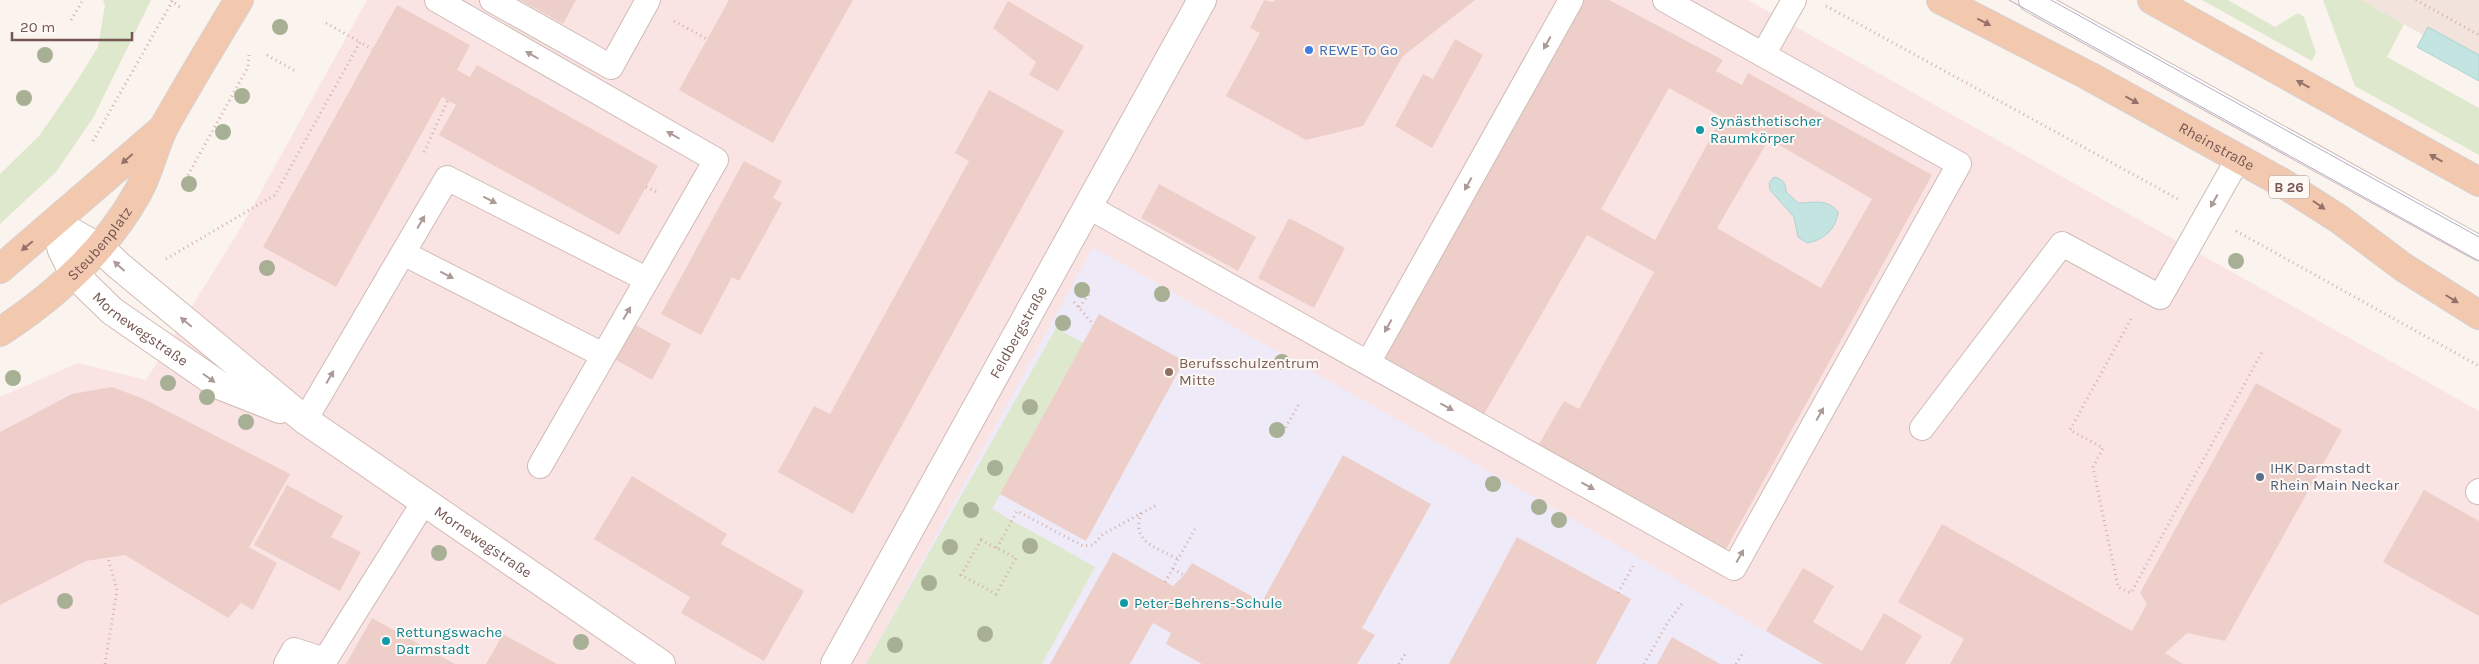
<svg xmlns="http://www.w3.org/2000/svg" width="2479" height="664" font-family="Karla,sans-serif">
  <rect width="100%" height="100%" fill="#fbf3ed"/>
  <path fill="#f2e3dc" d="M2361,0H2479V66L2404,24Z"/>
  <path fill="#fae4e3" d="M367,0H1748L2479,411V664H0V397L78,363L146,380L243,224Z"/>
  <path fill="#efeaf8" d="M1093,247L1534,497L1823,664H866Z"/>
  <path fill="#dee8cc" d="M103,0H151L93,118L56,172L0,224V174L39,136L75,84L98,47L105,5Z
    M2202,0H2228L2275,27L2298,13L2304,17L2316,53L2312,61Z
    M2323,0H2361L2404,24L2387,57L2479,108V155L2355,86Z
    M1056,328L1083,343L992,509L1095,567L1042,664H866Z"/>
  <path fill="#c3e4e1" stroke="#aad4d1" d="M2428,27L2479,55V81L2417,47Z
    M1774,177C1782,179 1786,182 1786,192L1798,203C1814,203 1827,198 1838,212C1836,229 1824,240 1807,243L1798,237L1794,217L1770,190L1769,183Z"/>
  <path fill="#eecec8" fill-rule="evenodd" d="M520,0H576L563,24Z
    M729,0H853L773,143L679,90Z
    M1264,0L1273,2L1275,0H1475L1403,56L1363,126L1306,140L1226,96L1260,33L1250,28Z
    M1579,0H1609L1723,60L1716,71L1742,85L1748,73L1932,175L1725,551L1539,444L1564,401L1579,409L1654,272L1587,235L1483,416L1382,359ZM1669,88L1722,117L1655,240L1601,209ZM1769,139L1872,199L1821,288L1717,228Z
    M1008,1L1084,46L1058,91L1029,75L1036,62L993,28Z
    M397,5L470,45L457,70L470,77L477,65L658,166L619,235L439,135L456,105L442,97L336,287L263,247Z
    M1455,39L1483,55L1432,148L1395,126L1423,74L1433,79Z
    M989,90L1064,131L853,514L778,472L814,406L830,414L969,161L955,153Z
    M744,161L782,181L773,198L782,203L739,281L732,277L701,335L661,314Z
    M1159,184L1256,237L1238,271L1141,218Z
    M1289,218L1345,248L1314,308L1258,278Z
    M1099,314L1184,361L1086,541L1000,494Z
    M628,321L671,344L652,380L609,356Z
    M2256,383L2342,430L2225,641L2187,633L2165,653L2183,664H1950L1964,639L1898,602L1942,524L2132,631L2147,604L2140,593Z
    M112,387L144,399L290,474L249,547L277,563L253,610L241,603L228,618L125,555L86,561L0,605V432L72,394Z
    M1343,455L1431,504L1362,628L1375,635L1357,664H1202L1166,644L1171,633L1153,623L1130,664H1050L1113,552L1173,586L1184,575L1192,563L1262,602Z
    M632,476L727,534L721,544L804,591L764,661L681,613L690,597L594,539Z
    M287,485L343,516L331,537L361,552L340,591L254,545Z
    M2424,490L2479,521V616L2383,562Z
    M1517,537L1631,599L1596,664H1449Z
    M1803,568L1834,586L1813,622L1862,651L1884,613L1922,636L1905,664H1823L1766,631Z
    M372,618L455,664H346Z
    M503,634L557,664H486Z
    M1672,637L1720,664H1657Z"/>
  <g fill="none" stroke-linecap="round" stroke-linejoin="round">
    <g stroke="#cfbbb6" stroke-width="26">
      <path id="lane" d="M437,0L716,160L540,466
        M492,0L611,67L648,0
        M2031,0L2479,248
        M1763,55L1794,0
        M1089,207L1734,568L1959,164L1665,0
        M403,253L603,355
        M1368,363L1571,0
        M305,420L447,178L646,279
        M1922,428L2062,244L2160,297L2238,159
        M2478,492L2479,491
        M286,664L294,650L325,660L424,502"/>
    </g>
    <g stroke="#cfbbb6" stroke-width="30">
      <g id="street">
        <path id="s1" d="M835,664L1202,0"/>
      </g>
    </g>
    <g stroke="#d2bab4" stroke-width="30">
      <g id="secondary">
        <path id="s2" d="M55,223L100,248L118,265L305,420L661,664"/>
        <path id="s3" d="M55,223L62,250L74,274L112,311L219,385L280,409"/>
      </g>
    </g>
    <g stroke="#d8d0cf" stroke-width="30">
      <g id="primary">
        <path id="s4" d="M1941,0L2089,76L2281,182L2339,219L2403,267L2479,315"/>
        <path d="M2152,0L2479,182"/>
        <path d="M0,269L161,130"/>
        <path id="s5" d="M0,332C55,296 106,250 138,192C150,171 154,146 165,125C189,83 214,41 239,0"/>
      </g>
    </g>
    <path stroke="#d3b0aa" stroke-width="3" stroke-dasharray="1 4" stroke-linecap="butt" d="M171,0L182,9
      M2416,0L2479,35
      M1826,6L2178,199
      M71,20L83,0
      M674,21L707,39
      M326,23L360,42
      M267,55L297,72
      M93,141L173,0
      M424,152L448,100
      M183,184L248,67L249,55
      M646,187L659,193
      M2236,231L2479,366
      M166,259L275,195L360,42L372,49
      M1074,302L1093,324
      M1079,307L1091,292
      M2131,319L2070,430L2103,448L2093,467L2118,587L2131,593L2262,352
      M1283,432L1299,404
      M1141,513C1131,543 1156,547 1178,559
      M981,540L1016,558L996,594L961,575Z
      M997,548L1017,511L1083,546L1093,545L1103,534L1157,505
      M1173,569L1184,575
      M1165,582L1195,529
      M1618,593L1633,566
      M105,664L117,590L108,558
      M1399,664L1405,654
      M1644,664L1668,622L1684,601
      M1736,664L1744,651"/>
    <use href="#lane" stroke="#fff" stroke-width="24"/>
    <use href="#street" stroke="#fff" stroke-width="28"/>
    <use href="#secondary" stroke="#fff" stroke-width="28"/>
    <use href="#primary" stroke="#f2c8ae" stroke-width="28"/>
    <path stroke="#b3abc5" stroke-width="1" d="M2009,0L2479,261
      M2051,0L2479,237"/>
  </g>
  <g fill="#a7b094">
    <circle cx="280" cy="27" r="8"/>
    <circle cx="45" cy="55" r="8"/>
    <circle cx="242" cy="96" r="8"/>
    <circle cx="24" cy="98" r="8"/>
    <circle cx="223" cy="132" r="8"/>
    <circle cx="189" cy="184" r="8"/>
    <circle cx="2236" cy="261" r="8"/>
    <circle cx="267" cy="268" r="8"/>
    <circle cx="1082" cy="290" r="8"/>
    <circle cx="1162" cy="294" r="8"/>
    <circle cx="1063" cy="323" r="8"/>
    <circle cx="1282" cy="362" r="8"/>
    <circle cx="13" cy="378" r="8"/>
    <circle cx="168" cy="383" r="8"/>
    <circle cx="207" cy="397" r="8"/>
    <circle cx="1030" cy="407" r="8"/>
    <circle cx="246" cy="422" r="8"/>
    <circle cx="1277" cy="430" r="8"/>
    <circle cx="995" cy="468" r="8"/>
    <circle cx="1493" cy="484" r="8"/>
    <circle cx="1539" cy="507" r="8"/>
    <circle cx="971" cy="510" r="8"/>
    <circle cx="1559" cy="520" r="8"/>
    <circle cx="1030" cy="546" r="8"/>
    <circle cx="950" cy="547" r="8"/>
    <circle cx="439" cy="553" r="8"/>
    <circle cx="929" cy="583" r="8"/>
    <circle cx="65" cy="601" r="8"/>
    <circle cx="985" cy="634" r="8"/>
    <circle cx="581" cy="642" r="8"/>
    <circle cx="895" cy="645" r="8"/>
  </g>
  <defs><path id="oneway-solid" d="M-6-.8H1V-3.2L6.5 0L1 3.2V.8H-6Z" transform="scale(1.25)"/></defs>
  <g fill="#947269">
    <use href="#oneway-solid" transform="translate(1984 22) rotate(27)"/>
    <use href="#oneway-solid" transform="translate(2303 84) rotate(-151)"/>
    <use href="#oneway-solid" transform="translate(2132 100) rotate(29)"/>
    <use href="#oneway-solid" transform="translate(2436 158) rotate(-151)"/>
    <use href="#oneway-solid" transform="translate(127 159) rotate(139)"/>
    <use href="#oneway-solid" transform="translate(2319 205) rotate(35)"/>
    <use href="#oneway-solid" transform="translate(27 246) rotate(140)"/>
    <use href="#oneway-solid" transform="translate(2452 299) rotate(32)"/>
  </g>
  <g fill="#ac9a97">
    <use href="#oneway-solid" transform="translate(1547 43) rotate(119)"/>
    <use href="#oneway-solid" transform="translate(532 55) rotate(-150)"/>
    <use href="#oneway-solid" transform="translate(673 135) rotate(-150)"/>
    <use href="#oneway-solid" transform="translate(1468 184) rotate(119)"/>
    <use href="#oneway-solid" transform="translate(490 200) rotate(27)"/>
    <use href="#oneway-solid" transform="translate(2214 201) rotate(119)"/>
    <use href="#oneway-solid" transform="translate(421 222) rotate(-60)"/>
    <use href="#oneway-solid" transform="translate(119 266) rotate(-138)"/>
    <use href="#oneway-solid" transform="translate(447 275) rotate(27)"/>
    <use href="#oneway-solid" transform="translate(627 313) rotate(-60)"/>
    <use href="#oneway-solid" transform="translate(186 322) rotate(-140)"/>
    <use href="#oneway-solid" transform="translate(1388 326) rotate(119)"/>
    <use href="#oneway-solid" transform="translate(330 377) rotate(-60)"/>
    <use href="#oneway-solid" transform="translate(209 378) rotate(35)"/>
    <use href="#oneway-solid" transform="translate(1447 407) rotate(29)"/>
    <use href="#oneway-solid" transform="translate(1820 414) rotate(-61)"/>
    <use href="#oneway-solid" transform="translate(1588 486) rotate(29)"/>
    <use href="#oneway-solid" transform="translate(1740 556) rotate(-61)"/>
  </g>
  <circle fill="#3f7fe0" stroke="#fef8f4" stroke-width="2" cx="1309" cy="50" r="5"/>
  <g fill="#0f9aa8" stroke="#fef8f4" stroke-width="2">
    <circle cx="1700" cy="130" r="5"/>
    <circle cx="1124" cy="603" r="5"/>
    <circle cx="386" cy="641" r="5"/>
  </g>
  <circle fill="#8d6e63" stroke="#fef8f4" stroke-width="2" cx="1169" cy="372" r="5"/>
  <circle fill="#5c6f8a" stroke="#fef8f4" stroke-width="2" cx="2260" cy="477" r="5"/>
  <g text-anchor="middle" stroke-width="4" stroke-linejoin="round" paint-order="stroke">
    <rect fill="#fef8f4" stroke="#9e8783" stroke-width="1" x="2269" y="175.5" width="40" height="23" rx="4"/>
    <g font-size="14" font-weight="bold" fill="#755652">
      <text x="2289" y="192">B 26</text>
    </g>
    <g font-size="15" fill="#366cbe" stroke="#fef8f4" text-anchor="start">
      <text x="1319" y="55">REWE To Go</text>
    </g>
    <g font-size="15" fill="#0d838f" stroke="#fef8f4" text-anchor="start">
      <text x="1710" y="126">Synästhetischer<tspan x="1710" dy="17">Raumkörper</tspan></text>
      <text x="1134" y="608">Peter-Behrens-Schule</text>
      <text x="396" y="637">Rettungswache<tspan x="396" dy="17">Darmstadt</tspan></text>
    </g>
    <g font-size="15" fill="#755652" stroke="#fef8f4">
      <text dy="5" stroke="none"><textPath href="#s4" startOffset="312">Rheinstraße</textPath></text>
      <text dy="5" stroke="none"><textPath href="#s5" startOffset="134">Steubenplatz</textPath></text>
      <text dy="5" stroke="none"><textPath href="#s3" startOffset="141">Mornewegstraße</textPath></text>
      <text dy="5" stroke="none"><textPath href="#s1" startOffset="379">Feldbergstraße</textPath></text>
      <text dy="5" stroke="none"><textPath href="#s2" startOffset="535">Mornewegstraße</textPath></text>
    </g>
    <g font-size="15" fill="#785e54" stroke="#fef8f4" text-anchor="start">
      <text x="1179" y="368">Berufsschulzentrum<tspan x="1179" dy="17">Mitte</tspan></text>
    </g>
    <g font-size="15" fill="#4e5e75" stroke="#fef8f4" text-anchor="start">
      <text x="2270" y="473">IHK Darmstadt<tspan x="2270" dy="17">Rhein Main Neckar</tspan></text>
    </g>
  </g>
  <path d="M12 32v8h120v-8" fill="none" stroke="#755652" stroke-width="2.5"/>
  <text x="20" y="32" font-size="15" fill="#755652" stroke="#fef8f4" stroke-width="4" paint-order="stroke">20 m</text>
</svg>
